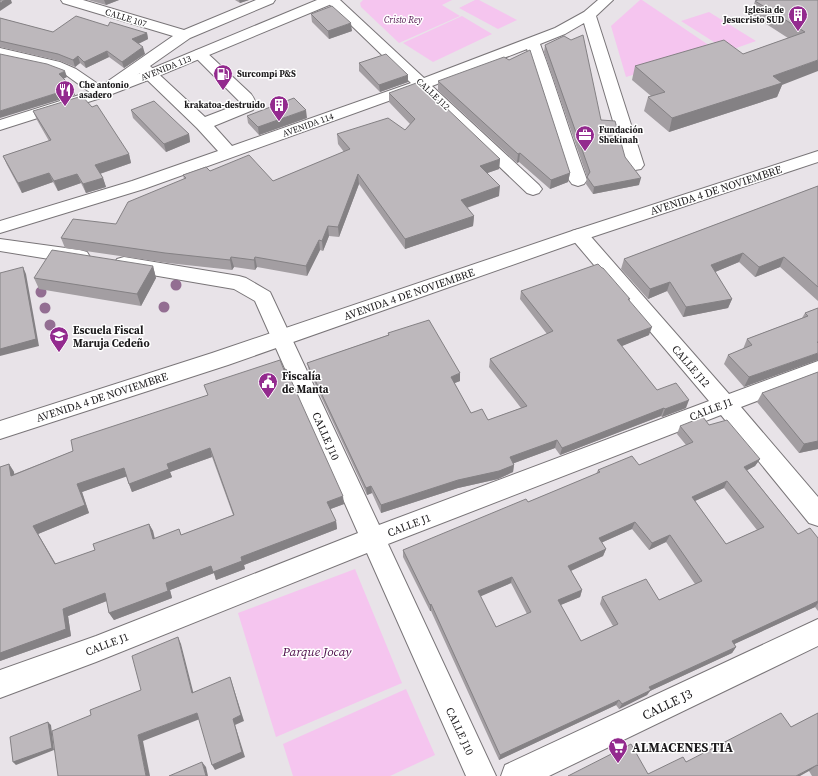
<svg xmlns="http://www.w3.org/2000/svg" width="818" height="776" font-family="'Source Serif 4',serif">
  <rect width="100%" height="100%" fill="#e8e3e8"/>
  <path fill="#f5c5ef" d="M363,0H452L442,5L460,16L399,43L361,7L360,3Z
    M475,0H479L517,20L498,29L459,8Z
    M640,0H642L716,50L626,77L611,26Z
    M709,12L756,41L728,51L681,21Z
    M462,16L492,34L433,62L403,43Z
    M355,569L402,683L276,737L238,613Z
    M406,689L435,755L390,776H293L283,744Z"/>
  <g fill="none" stroke-linecap="round" stroke-linejoin="round">
    <g stroke="#797578" stroke-width="2">
      <path id="minor" d="M61,0H83L184,30L256,0H275L273,3L190,38L150,66L205,117L239,104V101L192,54L195,51L200,49L205,51L251,94C255,99 257,104 253,110L214,126L232,146L411,83L325,0H340L424,78L555,28L584,12L598,0H613L596,16L644,165L641,169L635,170L629,169L626,165L584,23L565,34L540,44C557,89 570,135 587,180L584,184L578,186L572,184L569,180C554,137 542,92 527,49L432,86L539,185L542,189L539,193L533,195L527,193L419,90L144,189L0,233V221L132,181L218,151L197,128L140,73L107,96L101,98L95,96L66,75L50,69L0,58V48L60,62L76,69L101,86L173,36L63,3Z
        M579,229L586,231L729,394L818,361V378L741,407L818,497V526L809,523L721,415L388,544L496,776H466L367,553L96,662L0,698V670L96,636L358,533L255,301L234,289L117,269L114,264L117,259L124,257L239,276L246,278L270,292L379,525L709,401L572,239L570,235L572,231Z
        M0,239L80,250L87,252L90,257L87,262L80,264L0,251Z
        M818,619V646L549,776H501L505,765Z"/>
    </g>
    <g stroke="#797578" stroke-width="2">
      <path id="major" d="M317,0H336L334,3L156,77L107,96L0,130V120L95,90L146,71Z
        M818,151V162L586,239L228,365L0,439V421L212,353L572,231Z"/>
    </g>
    <use href="#minor" fill="#fff" fill-rule="evenodd"/>
    <use href="#major" fill="#fff" fill-rule="evenodd"/>
  </g>
  <g fill="#936e92">
    <circle cx="176" cy="285" r="5.5"/>
    <circle cx="41" cy="292" r="5.5"/>
    <circle cx="164" cy="307" r="5.5"/>
    <circle cx="45" cy="308" r="5.5"/>
    <circle cx="50" cy="325" r="5.5"/>
  </g>
  <path fill="#a39ea2" fill-rule="evenodd" d="M88,0H119L106,5Z
    M235,0H249L240,3Z
    M818,0L782,85L777,97L669,132L644,111L648,97L651,96L632,80L635,66L743,54L788,38L751,14L755,1Z
    M311,14L352,31L329,39L312,22Z
    M0,18L53,32L108,26L147,33L148,39L138,44L145,54L124,68L109,57L86,68L80,63L75,67L60,61L0,47Z
    M545,45L601,120L625,157L639,185L593,194L586,184L587,177L544,52Z
    M359,63L408,82L380,92L359,71Z
    M438,81L570,173L568,182L550,189L519,162L517,163L438,90Z
    M389,93L500,159L499,169L487,173L499,196L467,208L474,216L473,226L405,249L359,184L339,237L329,236L323,251L320,250L307,276L257,267L255,270L234,267L232,270L168,263L65,248L61,238L116,224L184,179L183,175L210,171L273,181L344,152L338,144L337,134L405,130L410,124L389,102Z
    M131,110L189,134L190,142L166,152L133,118Z
    M33,111L129,154L131,163L100,174L103,178L106,187L86,193L81,183L58,191L53,182L22,193L7,165L3,156L49,141L37,120Z
    M247,116L307,118L259,135L248,123Z
    M818,186V301L780,267L755,277L739,262L715,272L732,299L728,308L683,317L667,291L648,299L621,269L624,259Z
    M153,266L156,278L141,306L39,289L34,278Z
    M521,291L630,299L629,300L649,335L621,346L657,390L686,408L662,417L661,416L560,455L555,448L514,463L513,472L498,479L458,488L381,513L372,493L367,495L309,371L307,363L388,335V333L460,381L454,383L471,413L488,420L521,408L489,367L490,359L547,334L520,299Z
    M818,308L744,387L724,364L728,355L743,349L747,339L802,318L805,313Z
    M818,372V449L799,453L757,402L762,393Z
    M204,385L344,504L330,509L336,521L337,529L244,565L245,569L216,580L214,573L170,590L172,598L114,620L109,613L107,601L68,616L71,636L0,661V467L9,464L14,472V474L73,451L208,395ZM212,457L233,515L181,535L179,529L154,539L153,531L149,524L95,550L56,564L38,534L89,513L82,492L126,476L132,492L172,477L170,472Z
    M709,425L760,459L755,466L747,470L798,534L818,538V611L815,607L734,644L736,647L732,653L650,691L647,695L619,709L616,705L499,760L431,611H430L403,557V550L528,502L596,474L598,470L639,465L686,445L677,434L680,426ZM724,488L757,530L726,544L695,501ZM632,529L649,550L666,542L695,584L659,600L602,597L600,604L613,626L581,641L560,605L580,597L582,590L571,571L603,556L606,549L601,543ZM511,583L527,614L496,627L480,596Z
    M818,713V776H812L809,771L648,774L791,727Z"/>
  <path fill="#848184" d="M5,0H11L12,3L0,11V3Z
    M104,0H119L106,5Z
    M239,0H249L240,3Z
    M351,23L352,31L329,39L328,31Z
    M147,33L148,39L134,46L132,39Z
    M143,47L145,54L124,68L122,62Z
    M107,51L109,57L86,68L84,62Z
    M78,56L80,63L75,67L73,60Z
    M818,60V71L782,85L777,97L669,132L672,118L773,76Z
    M65,71L67,77L61,80L59,74Z
    M408,75V82L380,92L379,85Z
    M73,88L75,95L0,118V111Z
    M306,110L307,118L259,135L258,127Z
    M189,134L190,142L166,152L164,144Z
    M520,153L519,162L517,163L518,154Z
    M129,154L131,163L99,174L95,165Z
    M500,159L499,169L479,176L480,166Z
    M49,173L53,182L22,193L18,183Z
    M570,173L568,182L550,189L551,180Z
    M77,174L81,183L58,191L54,181Z
    M358,174L359,184L339,237L338,227Z
    M103,178L106,187L86,193L83,184Z
    M641,178L639,185L593,194L594,187Z
    M500,186L499,196L460,210L461,200Z
    M474,216L473,226L405,249V239Z
    M328,226L329,236L323,251L322,241Z
    M319,240L320,250L307,276L306,266Z
    M743,253L739,262L708,275L711,265Z
    M231,257L234,267L232,270L230,260Z
    M255,257L257,267L255,270L254,260Z
    M784,257L780,267L755,277L759,267Z
    M153,266L156,278L141,306L137,294Z
    M23,267L26,274L39,346L0,356V349Z
    M670,282L667,291L648,299L650,289Z
    M732,299L728,308L683,317L686,307Z
    M652,327L649,335L615,349L617,340Z
    M818,353V360L744,387L749,377Z
    M460,373V381L450,385L451,377Z
    M689,400L686,408L662,417L665,409Z
    M664,408L661,416L560,455L562,448Z
    M557,440L555,448L509,465L510,457Z
    M818,441V449L799,453L804,444Z
    M210,448L212,457L170,472L172,477L132,492L129,484L167,464Z
    M760,459L755,466L740,474L744,467Z
    M9,464L14,472L16,484L11,476Z
    M514,465L513,472L498,479L458,488L381,513V505L458,480Z
    M124,468L128,476L82,492L89,513L38,534L60,572L55,564L33,526L77,484Z
    M727,481L724,488L688,504L692,497Z
    M371,486L372,493L367,495L366,488Z
    M343,496L344,504L328,510L327,502Z
    M336,521L337,529L244,565L245,569L216,580L214,573L170,590L172,598L114,620L109,613L166,583L211,566L241,557Z
    M635,522L632,529L596,545L599,538Z
    M149,524L153,531L157,547L153,539Z
    M670,535L666,542L649,550L652,543Z
    M606,549L603,556L566,573L568,566Z
    M512,577L511,583L477,598L478,591Z
    M582,590L580,597L556,607L558,600Z
    M105,593L109,600L68,616L71,636L0,661V653L63,609Z
    M818,601V603L815,607L728,647L732,641Z
    M431,604V611H430V605Z
    M178,637L181,644L195,699L192,693Z
    M736,647L732,653L650,691L647,695L619,709L622,704L649,687Z
    M230,677L232,683L244,721L235,725L245,757L215,770L212,765L233,719Z
    M619,700L616,705L499,760L500,755Z
    M197,713L200,719L143,741L150,776H146L138,735Z
    M48,722L51,725L54,750L16,765L13,762Z
    M202,762L206,767L208,776H206Z
    M817,765L809,771L800,776H796Z"/>
  <path fill="#bdb8bc" stroke="#848184" fill-rule="evenodd" d="M0,0H5L0,3Z
    M758,0H818V60L773,76L782,83L672,118L648,97L665,92L635,66L724,40L743,54L805,32L755,1Z
    M332,6L351,23L328,31L311,14Z
    M76,16L108,26L110,22L147,33L132,39L143,47L122,62L107,51L84,62L78,56L73,60L58,54L0,41V18L53,32Z
    M583,35L601,120L615,121L625,157L641,178L594,187L587,177L590,172L545,45L564,36L571,40Z
    M530,50L570,173L551,180L520,153L518,154L438,81L504,57L509,60Z
    M0,54L47,64L63,70L65,71L59,74L73,88L0,111Z
    M386,54L408,75L379,85L359,63Z
    M419,82L500,159L480,166L500,186L461,200L474,216L405,239L358,174L338,227L328,226L322,241L319,240L306,266L255,257L254,260L231,257L230,260L165,253L61,238L73,219L116,224L128,202L186,178L183,175L206,167L210,171L249,155L273,181L350,149L337,134L388,118L405,130L415,119L389,93Z
    M82,96L92,107L97,105L129,154L95,165L103,178L83,184L77,174L54,181L49,173L18,183L3,156L51,140L33,111Z
    M294,98L306,110L258,127L247,116Z
    M154,101L189,134L164,144L131,110Z
    M818,186V287L784,257L759,267L743,253L711,265L732,299L686,307L670,282L650,289L624,259Z
    M52,250L153,266L137,294L34,278Z
    M598,264L602,268H603L630,299H628L652,327L617,340L657,390L676,383L689,400L665,409L664,408L562,448L557,440L510,457L514,465L499,471L458,480L381,505L371,486L366,488L307,363L389,335L388,333L429,320L460,373L451,377L471,413L482,409L488,420L527,406L490,359L553,331L521,291Z
    M23,267L36,339L0,349V273Z
    M818,308V342H817L818,343V353L749,377L728,355L752,345L747,339L808,316L805,313Z
    M280,360L284,370L286,369L343,496L327,502L336,521L241,557L242,561L213,572L211,566L166,583L168,591L109,613L105,593L63,609L66,629L0,653V467L9,464L11,476L73,451L71,440L208,395L204,385ZM210,448L234,515L181,535L179,529L153,539L149,524L93,544L95,550L55,564L33,526L85,505L77,484L124,468L129,484L169,469L167,464Z
    M818,372V441L804,444L762,393Z
    M703,417L709,425L727,420L760,459L744,467L798,534L810,528L818,538V601L732,641L736,647L649,687L651,690L622,704L619,700L500,755L431,604L430,605L403,550L526,499L528,502L600,472L598,470L632,456L639,465L693,442L680,426ZM727,481L764,527L726,544L692,497ZM635,522L652,543L670,535L702,581L659,600L646,579L602,597L618,624L581,641L558,600L582,590L568,566L606,549L599,538ZM512,577L531,612L496,627L478,591Z
    M178,637L192,693L230,677L241,715L233,719L242,752L212,765L197,713L138,735L146,776H58L52,731L91,715L90,710L141,690L132,656Z
    M781,713L791,727L818,713V766L817,765L796,776H568L631,744L648,774L683,757L686,762Z
    M48,722L52,748L13,762L10,737Z
    M202,762L206,776H169Z"/>
  <defs>
    <g id="building-pin" transform="scale(1)"><path d="M0 17L-7.5 6A9.5 9.5 0 1 1 7.5 6Z" fill="#932a8e" stroke="#fff"/><path d="M-4-6H4V6H1V3H-1V6H-4ZM-2.5-4.3h1.7v1.8h-1.7ZM.8-4.3h1.7v1.8H.8ZM-2.5-1h1.7V.8h-1.7ZM.8-1h1.7V.8H.8Z" fill="#fff"/></g>
    <g id="fuel-pin" transform="scale(1)"><path d="M0 17L-7.5 6A9.5 9.5 0 1 1 7.5 6Z" fill="#932a8e" stroke="#fff"/><path d="M-5.5-6h7V0h2V4h1.3V-2.5L3-4.5l.8-.8L6-3V5H2.5V1h-1V6h-7ZM-4.2-4.7v3.2H.2V-4.7Z" fill="#fff"/></g>
    <g id="restaurant-pin" transform="scale(1)"><path d="M0 17L-7.5 6A9.5 9.5 0 1 1 7.5 6Z" fill="#932a8e" stroke="#fff"/><path d="M-5-6h1v4h1v-4h1v4h1v-4h1v5L-1.5 .5V6h-2V.5L-5-1ZM5-6V6H3V1.5H1.5Q1.5-4 5-6Z" fill="#fff"/></g>
    <g id="office-pin" transform="scale(1)"><path d="M0 17L-7.5 6A9.5 9.5 0 1 1 7.5 6Z" fill="#932a8e" stroke="#fff"/><path d="M-6-3h4V-5.5h4V-3h4V5H-6ZM-1-4.5V-3h2v-1.5ZM-6 0V1H6V0Z" fill="#fff"/></g>
    <g id="school-pin" transform="scale(1)"><path d="M0 17L-7.5 6A9.5 9.5 0 1 1 7.5 6Z" fill="#932a8e" stroke="#fff"/><path d="M0-5L7-2L0 1L-7-2ZM-4 1L0 2.5L4 1V4Q0 6-4 4Z" fill="#fff"/></g>
    <g id="civic-pin" transform="scale(1)"><path d="M0 17L-7.5 6A9.5 9.5 0 1 1 7.5 6Z" fill="#932a8e" stroke="#fff"/><path d="M-.6-6.5H3V-4.5H.6V-3L4-1V1h2V6H-6V1h2V-1L-.6-3ZM-1.2 2.5V6h2.4V2.5Z" fill="#fff"/></g>
    <g id="supermarket-pin" transform="scale(1)"><path d="M0 17L-7.5 6A9.5 9.5 0 1 1 7.5 6Z" fill="#932a8e" stroke="#fff"/><path d="M-6-5.5h2.5l.6 2H6L4.5 2H-2.5L-4.4-4H-6ZM-1.5 3.2a1.3 1.3 0 1 0 .1 0ZM3 3.2a1.3 1.3 0 1 0 .1 0Z" fill="#fff"/></g>
  </defs>
  <g fill-rule="evenodd">
    <use href="#building-pin" x="798" y="15"/>
    <use href="#fuel-pin" x="223" y="74"/>
    <use href="#restaurant-pin" x="65" y="90"/>
    <use href="#building-pin" x="279" y="105"/>
    <use href="#office-pin" x="585" y="135"/>
    <use href="#school-pin" x="59" y="336"/>
    <use href="#civic-pin" x="268" y="382"/>
    <use href="#supermarket-pin" x="618" y="747"/>
  </g>
  <g text-anchor="middle" stroke-width="3" stroke-linejoin="round" paint-order="stroke">
    <g font-size="9" font-weight="bold" fill="#1c1a1c" stroke="#fff" text-anchor="start">
      <text x="784" y="13" text-anchor="end">Iglesia de<tspan x="784" dy="10">Jesucristo SUD</tspan></text>
      <text x="237" y="77">Surcompi P&amp;S</text>
      <text x="79" y="88">Che antonio<tspan x="79" dy="10">asadero</tspan></text>
      <text x="265" y="108" text-anchor="end">krakatoa-destruido</text>
      <text x="599" y="133">Fundación<tspan x="599" dy="10">Shekinah</tspan></text>
    </g>
    <g font-size="9" fill="#1c1a1c" stroke="#fff">
      <text transform="translate(126 18) rotate(17)" y="3">CALLE 107</text>
      <text transform="translate(166 68) rotate(-22)" y="3">AVENIDA 113</text>
      <text transform="translate(433 94) rotate(43)" y="3">CALLE J12</text>
      <text transform="translate(308 125) rotate(-20)" y="3">AVENIDA 114</text>
    </g>
    <g font-size="9" font-style="italic" fill="#4e0f4b" stroke="#fff">
      <text x="403" y="23">Cristo Rey</text>
    </g>
    <g font-size="11" fill="#1c1a1c" stroke="#fff">
      <text transform="translate(716 190) rotate(-18)" y="4">AVENIDA 4 DE NOVIEMBRE</text>
      <text transform="translate(409 294) rotate(-19)" y="4">AVENIDA 4 DE NOVIEMBRE</text>
      <text transform="translate(691 366) rotate(49)" y="4">CALLE J12</text>
      <text transform="translate(102 397) rotate(-18)" y="4">AVENIDA 4 DE NOVIEMBRE</text>
      <text transform="translate(711 409) rotate(-21)" y="4">CALLE J1</text>
      <text transform="translate(326 436) rotate(66)" y="4">CALLE J10</text>
      <text transform="translate(409 525) rotate(-21)" y="4">CALLE J1</text>
      <text transform="translate(107 644) rotate(-21)" y="4">CALLE J1</text>
      <text transform="translate(460 731) rotate(65)" y="4">CALLE J10</text>
    </g>
    <g font-size="11" font-weight="bold" fill="#1c1a1c" stroke="#fff" text-anchor="start">
      <text x="73" y="334">Escuela Fiscal<tspan x="73" dy="13">Maruja Cedeño</tspan></text>
      <text x="282" y="380">Fiscalía<tspan x="282" dy="13">de Manta</tspan></text>
    </g>
    <g font-size="13" font-style="italic" fill="#4e0f4b" stroke="#fff">
      <text x="317" y="656">Parque Jocay</text>
    </g>
    <g font-size="13" fill="#1c1a1c" stroke="#fff">
      <text transform="translate(667 704) rotate(-26)" y="5">CALLE J3</text>
    </g>
    <g font-size="13" font-weight="bold" fill="#1c1a1c" stroke="#fff" text-anchor="start">
      <text x="632" y="752">ALMACENES TIA</text>
    </g>
  </g>
</svg>
